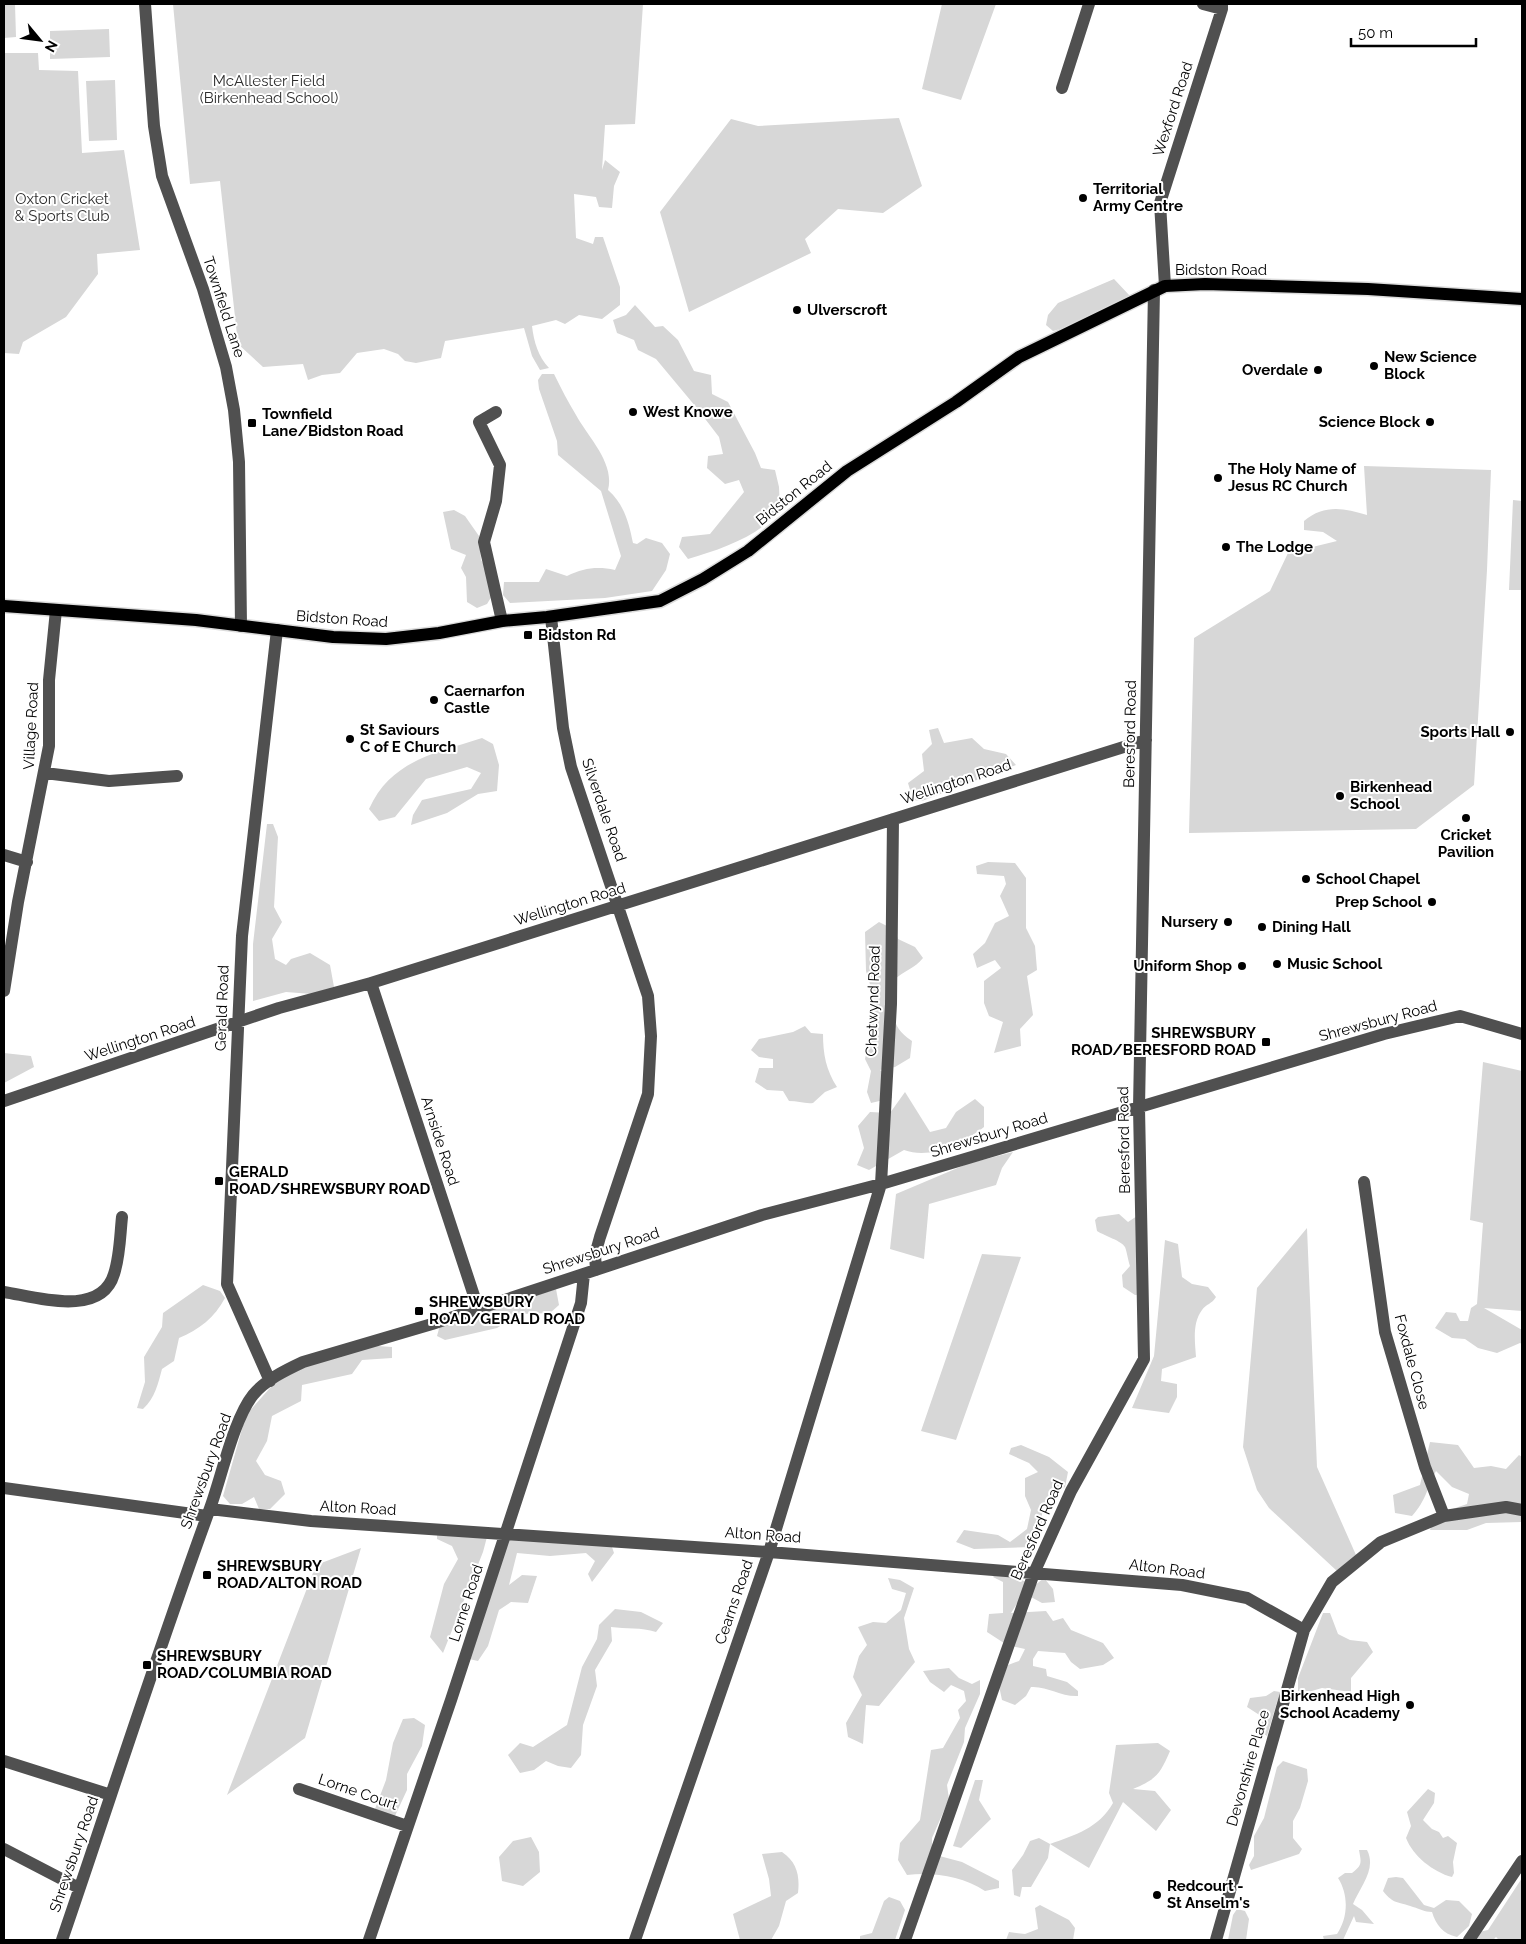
<svg xmlns="http://www.w3.org/2000/svg" width="1526" height="1944" font-family="Raleway,sans-serif">
  <rect width="100%" height="100%" fill="#fff"/>
  <path fill="#d7d7d7" d="M4,4H15L16,37L4,38Z
    M173,4H643L635,124L605,125L602,170L605,160L620,172L614,186L612,208L599,207L596,197L574,194L576,238L593,244L595,237H603L620,287V305L602,319L579,315L565,324L556,320L532,326C534,342 538,356 549,368L540,370L532,356L524,328L445,341L441,358L416,363L405,361L398,354L384,349L357,353L340,373L322,375L308,380L303,364L263,367L238,344L220,181L190,184Z
    M942,4H996L961,100L922,89Z
    M109,29L110,57L50,59V31Z
    M4,53H38L39,70L78,71L82,153L124,150L140,250L97,254L98,274L66,317L23,342L19,354L4,353Z
    M115,80L117,140L89,141L86,81Z
    M899,118L922,186L883,213L838,209L805,239L811,253L689,312L660,212L731,119L758,126Z
    M1114,279L1130,296L1127,311L1053,331L1046,325L1048,315L1058,303Z
    M635,305L655,327L663,326L678,340L694,371L711,375L712,394L728,402L755,453L761,468L775,470L779,487L780,510C758,537 721,549 688,559L679,547L682,537L710,534L744,492L739,480L725,484L707,468L708,456L723,454L719,437L696,407L656,359L638,350L634,340L617,333L613,320L626,315Z
    M542,374H554C561,388 568,402 576,415C588,437 615,463 608,490C624,504 629,523 633,543L637,544L646,538L662,543L670,554L666,570L652,591L605,598L510,603L503,595L504,582H539L546,569L567,576C584,568 597,566 615,570L621,556L601,491L558,455L557,441L539,389L538,380Z
    M1364,466L1491,470L1487,570L1474,785L1416,829L1189,833L1194,638L1270,591L1288,553L1337,541L1323,532L1304,530V521C1324,504 1344,508 1367,515Z
    M1513,500L1522,501V590H1509Z
    M454,510L465,516L479,536L481,560L498,586L487,604L477,608L467,602L466,577L461,568L466,555L451,549L443,512Z
    M938,728L944,743L972,738L984,749L1006,754L1016,765L922,801L913,800L908,783L924,771L922,754L932,744L929,730Z
    M482,738L493,744L499,765L497,791L478,794L447,813L411,825L413,815L422,800L471,789L481,773L467,767L426,779L395,817L379,821L369,809C391,760 436,753 482,738Z
    M267,824H273L278,837L274,907L282,922L272,939L275,959L286,965L291,959L310,953L330,965L334,987L312,994L286,992L253,1001V944Z
    M988,862L1015,863L1026,878V928L1035,946L1037,970L1027,976L1033,1015L1020,1029L1021,1046L994,1053L1003,1022L989,1016L984,1003V981L1001,968L995,960L977,968L973,954L985,943L995,923L1009,916L1000,896L1006,884L1004,876L977,874L976,866Z
    M879,922L895,930L898,939L915,947L923,958C915,968 904,971 895,979C894,1007 886,1024 912,1041L910,1058L895,1067L880,1070L892,1080V1098L871,1103L867,1092L871,1071L865,1059L869,1041L872,991L866,971L865,932Z
    M805,1026L811,1033L823,1034C823,1054 826,1070 837,1087L825,1092L813,1103C805,1104 798,1101 789,1101L783,1091L767,1090L755,1082L759,1068H773V1059L759,1057L751,1050L759,1039L793,1032Z
    M4,1053L31,1056L34,1067L4,1083Z
    M1483,1062L1522,1071V1311L1484,1308L1522,1330V1344L1520,1343L1497,1353L1478,1348L1465,1339L1452,1338L1435,1328L1446,1312L1456,1313L1460,1321H1468L1471,1308L1477,1304L1483,1223L1470,1220Z
    M905,1092L930,1132L946,1128L956,1112L975,1099L984,1107V1127C963,1143 931,1160 904,1150L869,1170L857,1165L864,1148L858,1126L870,1112L890,1113Z
    M1013,1152L1002,1168L996,1185L929,1204L924,1259L890,1249L896,1194L967,1164Z
    M1119,1214L1128,1222L1137,1216L1146,1294L1135,1295L1123,1287L1122,1275L1130,1266C1128,1260 1127,1252 1125,1247C1122,1241 1105,1236 1097,1231L1095,1220L1098,1217Z
    M1307,1228L1317,1467L1356,1555L1337,1571L1269,1508L1257,1490L1243,1447L1257,1288Z
    M1165,1240L1178,1244L1182,1277L1192,1284L1208,1287L1216,1297C1212,1304 1206,1304 1202,1310C1192,1323 1195,1342 1196,1357L1162,1369L1161,1381L1177,1384V1397L1169,1413L1132,1408L1154,1356Z
    M982,1254L1021,1257L956,1440L921,1431Z
    M203,1285L220,1291L225,1298C215,1317 199,1330 179,1338L174,1361L162,1369C158,1384 155,1398 143,1409L137,1408L145,1382L144,1357L162,1327L163,1313Z
    M556,1289L559,1305L550,1313L519,1314L497,1328L445,1340L437,1336L440,1325Z
    M351,1344L392,1347V1358L362,1360L352,1374L302,1385L301,1401L272,1416L267,1441L256,1461L265,1475L281,1481L285,1494L270,1509H259L254,1497L242,1504H230L223,1496L246,1415L278,1379Z
    M1430,1442L1458,1445L1474,1468L1491,1466L1506,1469L1519,1455L1522,1457V1522L1486,1523L1467,1530H1430L1435,1515L1467,1504L1469,1494L1452,1487L1436,1471C1426,1490 1427,1499 1412,1516L1395,1513L1393,1495L1420,1485Z
    M1021,1445L1049,1457L1068,1472L1065,1487L1049,1499L1042,1511V1528L1031,1547L974,1549L956,1542L964,1530L998,1535L1010,1542L1027,1529L1031,1510L1025,1496V1478L1038,1472L1029,1463L1009,1454L1011,1448Z
    M437,1533L487,1537L483,1552L443,1653L430,1637L444,1584L458,1559L452,1546L437,1539Z
    M509,1539L611,1544L614,1553L592,1582L588,1574L595,1561L586,1553L550,1556L517,1553L509,1585L522,1575L537,1576L528,1603L511,1602L499,1610L488,1646L478,1661L469,1659Z
    M361,1548L305,1738L227,1795L316,1565Z
    M996,1572L1016,1577L1034,1586L1044,1578L1053,1589L1055,1602L1042,1603L1031,1597L1018,1602L1011,1613L1046,1611L1053,1621L1063,1618L1071,1630L1103,1643L1114,1658L1103,1665L1080,1669L1071,1662L1065,1653L1038,1651L1033,1659V1666L1046,1669L1047,1676L1067,1682L1078,1691V1696C1061,1697 1048,1686 1031,1687L1026,1696L1015,1705L1002,1700L999,1686L1008,1665L1019,1661L1025,1649L1007,1645L987,1632L989,1614L1003,1613V1582L993,1577Z
    M888,1578L900,1580L914,1588L904,1618L909,1649L915,1662L879,1706L866,1705L863,1744L848,1737L846,1723L862,1695L853,1677L859,1656L867,1645L858,1627L873,1622L886,1623L901,1610L906,1593L892,1589Z
    M615,1609L641,1612L663,1623L656,1632C641,1627 626,1629 611,1627L612,1641L595,1670L597,1686L583,1725L581,1755L571,1768L558,1766L546,1761L534,1770L520,1773L508,1755L520,1743L533,1747L567,1725L582,1667L597,1639L599,1625Z
    M1323,1613H1330L1338,1634L1350,1640L1367,1642L1373,1652L1351,1678V1692L1322,1688L1298,1695V1678Z
    M949,1668L959,1678L972,1684L980,1680V1694L965,1728L964,1742L947,1785L949,1799L932,1838V1854L962,1862L999,1881V1888L985,1891C962,1876 933,1872 907,1875L898,1860L900,1843L920,1820L931,1750L943,1748L960,1718L958,1710L966,1701L964,1691L951,1685L944,1692L930,1682L923,1671Z
    M1274,1691L1280,1692L1267,1736L1263,1733L1261,1716L1247,1707L1250,1698L1266,1696Z
    M414,1718L425,1725L422,1746L407,1774V1790L394,1818L375,1809L386,1780L393,1743L403,1719Z
    M1158,1743L1170,1751C1160,1774 1157,1779 1133,1789L1155,1791L1171,1810L1156,1831L1123,1802L1089,1868L1050,1844L1048,1858L1031,1887H1022L1020,1897L1014,1895L1012,1870L1023,1855L1030,1841L1039,1838L1050,1844C1075,1835 1099,1828 1113,1803L1109,1793L1116,1745Z
    M1283,1761L1307,1769L1308,1781L1300,1808L1293,1821V1838L1302,1849L1299,1854L1251,1870L1249,1865L1254,1856V1836L1264,1818L1277,1767Z
    M975,1780H983L979,1800L991,1819L961,1848L953,1846Z
    M1428,1789L1435,1793L1434,1803L1423,1820L1432,1829L1439,1832L1443,1838L1448,1836L1457,1843L1453,1862L1454,1873L1452,1877C1433,1872 1413,1856 1406,1838L1411,1826L1407,1812Z
    M531,1837L539,1852L540,1872L523,1886L502,1881L499,1857L513,1841Z
    M1359,1850H1367C1377,1869 1360,1887 1353,1904L1362,1910L1374,1924L1356,1922L1354,1916L1343,1940H1324L1323,1936L1337,1934C1348,1918 1349,1895 1338,1878L1345,1873H1352C1363,1865 1361,1862 1359,1850Z
    M782,1852C797,1862 800,1876 798,1893L786,1901L779,1926L771,1940H740L733,1914L771,1896L769,1879L762,1854Z
    M1396,1877L1403,1878L1424,1905L1434,1908L1446,1900L1459,1901L1472,1914L1469,1926L1457,1937C1443,1934 1436,1925 1432,1912C1424,1912 1421,1909 1413,1907C1398,1901 1394,1905 1383,1891L1388,1878Z
    M1522,1878V1940H1499L1496,1937L1493,1940H1473L1479,1932L1488,1930Z
    M889,1897L900,1901L905,1910L895,1940H860V1936L872,1933L884,1901Z
    M1040,1905L1069,1920L1075,1928L1073,1940H1006L1009,1932L1025,1934L1038,1929L1035,1908Z
    M1237,1909L1245,1911L1249,1919L1246,1940H1228L1233,1915Z"/>
  <g fill="none" stroke-linecap="round" stroke-linejoin="round">
    <g stroke="#dbdbdb" stroke-width="15">
      <path id="major" d="M4,606L196,620L333,637L386,639L439,633L502,621L547,617L660,601L703,579L748,551L847,471L956,402L1019,357L1165,286L1205,284L1368,289L1522,299"/>
    </g>
    <path stroke="#505050" stroke-width="12" d="M145,4L154,126L162,176L203,289L226,367L234,410L239,462L241,626
      M1203,4L1222,9
      M1062,88L1089,4
      M1165,286L1160,203L1222,9V4
      M496,412L479,422L500,465L496,501L484,542L502,621
      M551,617L563,728L571,767L648,996L651,1036L648,1094L600,1237L595,1255L596,1270
      M45,773L109,781L177,776
      M4,855L27,862
      M371,983L478,1308
      M4,991L18,902L49,746V680L56,610
      M4,1101L279,1008L371,983L1146,740
      M1364,1182L1385,1332L1425,1467L1444,1516
      M4,1292C36,1297 101,1318 114,1274C120,1256 120,1236 122,1217
      M270,1381L227,1284L242,936L277,630
      M4,1488L207,1516
      M210,1509L311,1521L769,1552L1182,1585L1247,1598L1304,1630
      M4,1761L111,1795
      M299,1789L407,1826
      M4,1849L79,1888
      M62,1940C111,1797 157,1653 209,1511C221,1480 233,1420 253,1395C265,1380 286,1370 303,1362L432,1324L762,1215L881,1184L1384,1034L1460,1016L1522,1034
      M369,1940L451,1700L581,1303L584,1274
      M635,1940L769,1552L881,1184L891,1004L893,819
      M905,1940L1034,1573L1071,1491L1144,1359L1139,1108L1154,290
      M1216,1940L1304,1630L1332,1582L1381,1542L1444,1516L1506,1507L1522,1510
      M1469,1940L1522,1861"/>
    <use href="#major" stroke="#000" stroke-width="12"/>
  </g>
  <g fill="#000" stroke="#fff" stroke-width="2">
    <circle cx="1083" cy="198" r="5"/>
    <circle cx="797" cy="310" r="5"/>
    <circle cx="1374" cy="366" r="5"/>
    <circle cx="1318" cy="370" r="5"/>
    <circle cx="633" cy="412" r="5"/>
    <circle cx="1430" cy="422" r="5"/>
    <rect x="247" y="418" width="10" height="10" rx="2.5"/>
    <circle cx="1218" cy="478" r="5"/>
    <circle cx="1226" cy="547" r="5"/>
    <rect x="523" y="630" width="10" height="10" rx="2.5"/>
    <circle cx="434" cy="700" r="5"/>
    <circle cx="1510" cy="732" r="5"/>
    <circle cx="350" cy="739" r="5"/>
    <circle cx="1340" cy="796" r="5"/>
    <circle cx="1466" cy="818" r="5"/>
    <circle cx="1306" cy="879" r="5"/>
    <circle cx="1432" cy="902" r="5"/>
    <circle cx="1228" cy="922" r="5"/>
    <circle cx="1262" cy="927" r="5"/>
    <circle cx="1277" cy="964" r="5"/>
    <circle cx="1242" cy="966" r="5"/>
    <rect x="1261" y="1037" width="10" height="10" rx="2.5"/>
    <rect x="214" y="1176" width="10" height="10" rx="2.5"/>
    <rect x="414" y="1306" width="10" height="10" rx="2.5"/>
    <rect x="202" y="1570" width="10" height="10" rx="2.5"/>
    <rect x="142" y="1660" width="10" height="10" rx="2.5"/>
    <circle cx="1410" cy="1705" r="5"/>
    <circle cx="1157" cy="1895" r="5"/>
  </g>
  <g text-anchor="middle" stroke-width="4" stroke-linejoin="round" paint-order="stroke">
    <g font-size="15" fill="#2e2e2e" stroke="#fff">
      <text x="269" y="86">McAllester Field<tspan x="269" dy="17">(Birkenhead School)</tspan></text>
      <text x="62" y="204">Oxton Cricket<tspan x="62" dy="17">&amp; Sports Club</tspan></text>
    </g>
    <g font-size="15" fill="#000" stroke="#fff">
      <text transform="translate(1173 109) rotate(-72)" y="5">Wexford Road</text>
      <text x="1221" y="275">Bidston Road</text>
      <text transform="translate(224 307) rotate(72)" y="5">Townfield Lane</text>
      <text transform="translate(794 493) rotate(-39)" y="5">Bidston Road</text>
      <text transform="translate(342 619) rotate(4)" y="5">Bidston Road</text>
      <text transform="translate(31 726) rotate(-87)" y="5">Village Road</text>
      <text transform="translate(1130 734) rotate(-89)" y="5">Beresford Road</text>
      <text transform="translate(956 782) rotate(-18)" y="5">Wellington Road</text>
      <text transform="translate(604 810) rotate(71)" y="5">Silverdale Road</text>
      <text transform="translate(570 904) rotate(-17)" y="5">Wellington Road</text>
      <text transform="translate(873 1001) rotate(-88)" y="5">Chetwynd Road</text>
      <text transform="translate(222 1008) rotate(-88)" y="5">Gerald Road</text>
      <text transform="translate(1378 1021) rotate(-15)" y="5">Shrewsbury Road</text>
      <text transform="translate(140 1039) rotate(-18)" y="5">Wellington Road</text>
      <text transform="translate(989 1135) rotate(-17)" y="5">Shrewsbury Road</text>
      <text transform="translate(1124 1140) rotate(-91)" y="5">Beresford Road</text>
      <text transform="translate(440 1141) rotate(72)" y="5">Arnside Road</text>
      <text transform="translate(601 1251) rotate(-18)" y="5">Shrewsbury Road</text>
      <text transform="translate(1412 1362) rotate(75)" y="5">Foxdale Close</text>
      <text transform="translate(206 1471) rotate(-70)" y="5">Shrewsbury Road</text>
      <text transform="translate(358 1508) rotate(3)" y="5">Alton Road</text>
      <text transform="translate(1037 1530) rotate(-66)" y="5">Beresford Road</text>
      <text transform="translate(763 1535) rotate(4)" y="5">Alton Road</text>
      <text transform="translate(1167 1569) rotate(7)" y="5">Alton Road</text>
      <text transform="translate(734 1602) rotate(-71)" y="5">Cearns Road</text>
      <text transform="translate(466 1603) rotate(-72)" y="5">Lorne Road</text>
      <text transform="translate(1248 1768) rotate(-74)" y="5">Devonshire Place</text>
      <text transform="translate(358 1792) rotate(19)" y="5">Lorne Court</text>
      <text transform="translate(74 1854) rotate(-71)" y="5">Shrewsbury Road</text>
    </g>
    <g font-size="15" font-weight="bold" fill="#000" stroke="#fff" text-anchor="start">
      <text x="1093" y="194">Territorial<tspan x="1093" dy="17">Army Centre</tspan></text>
      <text x="807" y="315">Ulverscroft</text>
      <text x="1384" y="362">New Science<tspan x="1384" dy="17">Block</tspan></text>
      <text x="1308" y="375" text-anchor="end">Overdale</text>
      <text x="643" y="417">West Knowe</text>
      <text x="262" y="419">Townfield<tspan x="262" dy="17">Lane/Bidston Road</tspan></text>
      <text x="1420" y="427" text-anchor="end">Science Block</text>
      <text x="1228" y="474">The Holy Name of<tspan x="1228" dy="17">Jesus RC Church</tspan></text>
      <text x="1236" y="552">The Lodge</text>
      <text x="538" y="640">Bidston Rd</text>
      <text x="444" y="696">Caernarfon<tspan x="444" dy="17">Castle</tspan></text>
      <text x="360" y="735">St Saviours<tspan x="360" dy="17">C of E Church</tspan></text>
      <text x="1500" y="737" text-anchor="end">Sports Hall</text>
      <text x="1350" y="792">Birkenhead<tspan x="1350" dy="17">School</tspan></text>
      <text x="1466" y="840" text-anchor="middle">Cricket<tspan x="1466" dy="17">Pavilion</tspan></text>
      <text x="1316" y="884">School Chapel</text>
      <text x="1422" y="907" text-anchor="end">Prep School</text>
      <text x="1218" y="927" text-anchor="end">Nursery</text>
      <text x="1272" y="932">Dining Hall</text>
      <text x="1287" y="969">Music School</text>
      <text x="1232" y="971" text-anchor="end">Uniform Shop</text>
      <text x="1256" y="1038" text-anchor="end">SHREWSBURY<tspan x="1256" dy="17">ROAD/BERESFORD ROAD</tspan></text>
      <text x="229" y="1177">GERALD<tspan x="229" dy="17">ROAD/SHREWSBURY ROAD</tspan></text>
      <text x="429" y="1307">SHREWSBURY<tspan x="429" dy="17">ROAD/GERALD ROAD</tspan></text>
      <text x="217" y="1571">SHREWSBURY<tspan x="217" dy="17">ROAD/ALTON ROAD</tspan></text>
      <text x="157" y="1661">SHREWSBURY<tspan x="157" dy="17">ROAD/COLUMBIA ROAD</tspan></text>
      <text x="1400" y="1701" text-anchor="end">Birkenhead High<tspan x="1400" dy="17">School Academy</tspan></text>
      <text x="1167" y="1891">Redcourt -<tspan x="1167" dy="17">St Anselm's</tspan></text>
    </g>
  </g>
  <rect width="1526" height="1944" fill="none" stroke="#000000" stroke-width="10"/>
  <g transform="translate(40 40) rotate(119)" stroke="#ffffff" stroke-width="4" paint-order="stroke">
  <path d="M0-4L9 19L0 12L-9 19Z" fill="#000000"/>
  <text y="-8" font-size="14" font-weight="bold" text-anchor="middle" fill="#000000">N</text>
  </g>
  <path d="M1351 38v8h125v-8" fill="none" stroke="#000000" stroke-width="2.5"/>
  <text x="1358" y="38" font-size="15" fill="#000000" stroke="#ffffff" stroke-width="4" paint-order="stroke">50 m</text>
</svg>
